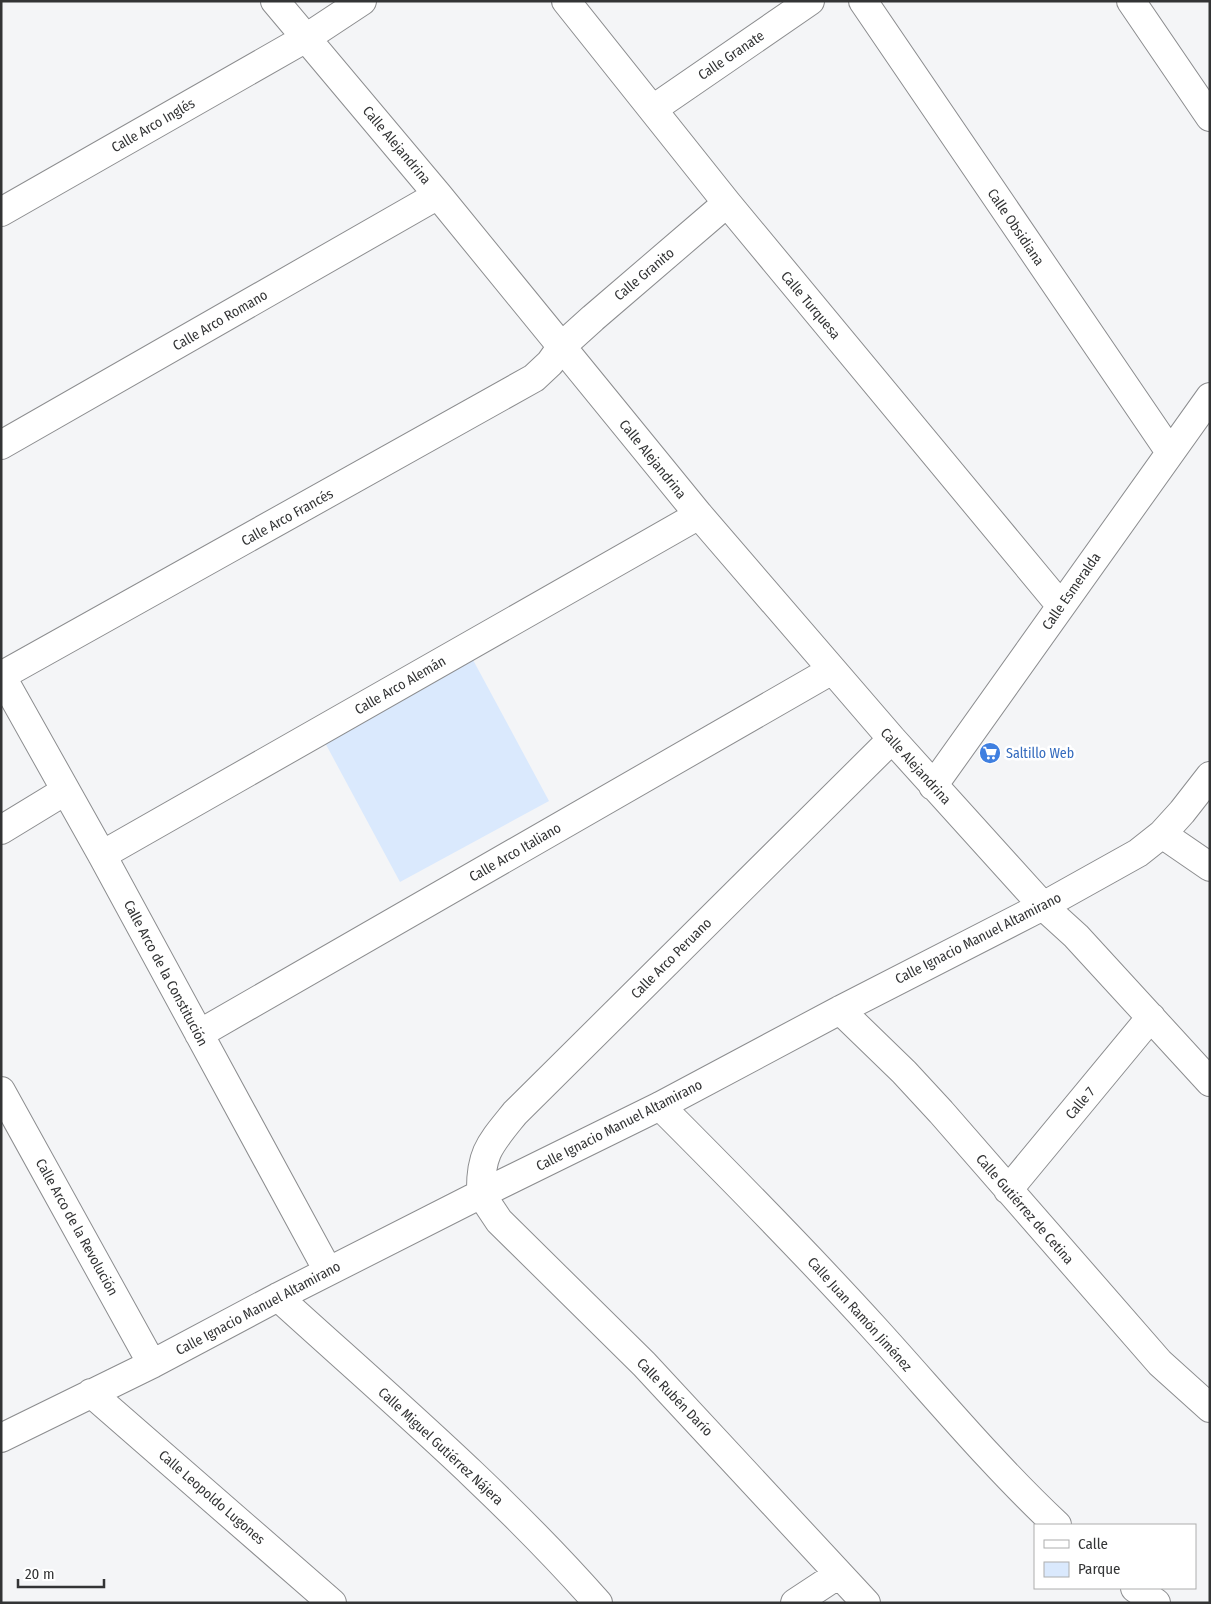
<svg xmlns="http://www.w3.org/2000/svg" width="1211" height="1604" font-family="'Fira Sans Condensed',sans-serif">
  <rect width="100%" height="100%" fill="#f4f5f7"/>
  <path fill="#dae9fd" d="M472,658L549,801L400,882L323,739Z"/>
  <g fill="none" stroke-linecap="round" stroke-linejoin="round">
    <g stroke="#8c8d8f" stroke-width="30">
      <path id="minor" d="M275,1L438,195L699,515L892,739L1043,906L1076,936L1210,1082
        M566,1L727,203L1061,606
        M863,1L1170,452
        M1131,1L1210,117
        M653,109L810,1
        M1,212L306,38L362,1
        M1,445L438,195
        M1,675L102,855L328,1271
        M1,676L534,378L550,363L562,346L593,318L727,203
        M933,786L1210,397
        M1,830L65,791
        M1162,834L1210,867
        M102,855L699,515
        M840,1010L904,1072L941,1112L1160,1363L1210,1408
        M199,1034L832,670
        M1,1091L152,1364
        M660,1106C733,1179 805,1252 875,1329C935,1395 992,1464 1057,1525
        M1008,1190L1151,1017
        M481,1194C480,1153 490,1144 515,1113L892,739
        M481,1194L499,1221L644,1364L866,1603
        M278,1297C387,1396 500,1492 598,1603
        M91,1393L332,1603
        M1,1438L152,1364L278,1297L481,1194L660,1106L840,1010L1043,906L1138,853L1162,834L1182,812L1210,776
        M1135,1588L1156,1603
        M795,1603L839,1574"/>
    </g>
    <use href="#minor" stroke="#fff" stroke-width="28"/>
  </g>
  <defs>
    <g id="supermarket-disc" transform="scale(1.125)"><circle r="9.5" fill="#3f7fe0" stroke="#fff"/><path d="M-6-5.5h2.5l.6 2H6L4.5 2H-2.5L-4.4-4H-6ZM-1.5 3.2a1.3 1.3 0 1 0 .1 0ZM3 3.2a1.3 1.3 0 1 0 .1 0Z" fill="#fff"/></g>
  </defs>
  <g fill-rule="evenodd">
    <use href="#supermarket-disc" x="990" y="753"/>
  </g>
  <g text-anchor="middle" stroke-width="5" stroke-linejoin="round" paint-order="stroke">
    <g font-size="14" fill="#333435" stroke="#fff">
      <text transform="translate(731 55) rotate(-34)" y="5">Calle Granate</text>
      <text transform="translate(153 125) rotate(-30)" y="5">Calle Arco Inglés</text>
      <text transform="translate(397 145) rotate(50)" y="5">Calle Alejandrina</text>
      <text transform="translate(1016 227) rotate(56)" y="5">Calle Obsidiana</text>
      <text transform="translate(644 274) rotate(-40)" y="5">Calle Granito</text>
      <text transform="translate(811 305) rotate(50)" y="5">Calle Turquesa</text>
      <text transform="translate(220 320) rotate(-30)" y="5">Calle Arco Romano</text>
      <text transform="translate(653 459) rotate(51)" y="5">Calle Alejandrina</text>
      <text transform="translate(287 517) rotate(-29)" y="5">Calle Arco Francés</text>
      <text transform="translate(1071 591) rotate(-55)" y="5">Calle Esmeralda</text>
      <text transform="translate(400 685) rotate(-30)" y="5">Calle Arco Alemán</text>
      <text transform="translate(916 766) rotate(48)" y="5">Calle Alejandrina</text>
      <text transform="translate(515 852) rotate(-30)" y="5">Calle Arco Italiano</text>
      <text transform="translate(978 938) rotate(-27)" y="5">Calle Ignacio Manuel Altamirano</text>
      <text transform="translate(671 958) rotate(-45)" y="5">Calle Arco Peruano</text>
      <text transform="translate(166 973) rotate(62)" y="5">Calle Arco de la Constitución</text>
      <text transform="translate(1080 1103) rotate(-50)" y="5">Calle 7</text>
      <text transform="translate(619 1125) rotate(-27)" y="5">Calle Ignacio Manuel Altamirano</text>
      <text transform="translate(1025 1209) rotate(49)" y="5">Calle Gutiérrez de Cetina</text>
      <text transform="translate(77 1227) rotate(61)" y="5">Calle Arco de la Revolución</text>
      <text transform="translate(258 1308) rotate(-28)" y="5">Calle Ignacio Manuel Altamirano</text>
      <text transform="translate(860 1314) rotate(48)" y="5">Calle Juan Ramón Jiménez</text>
      <text transform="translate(675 1397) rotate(46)" y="5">Calle Rubén Darío</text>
      <text transform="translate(441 1446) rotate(43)" y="5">Calle Miguel Gutiérrez Nájera</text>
      <text transform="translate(212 1497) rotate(41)" y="5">Calle Leopoldo Lugones</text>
    </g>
    <g font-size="14" fill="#366cbe" stroke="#fff" text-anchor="start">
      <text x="1006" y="758">Saltillo Web</text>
    </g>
  </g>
  <rect width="1211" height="1604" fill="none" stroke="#333435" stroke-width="5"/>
  <rect x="1034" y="1524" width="162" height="65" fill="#ffffff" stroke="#adaeae"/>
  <rect x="1044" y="1540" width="25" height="8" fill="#ffffff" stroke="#adaeae"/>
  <text x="1078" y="1549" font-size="15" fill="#333435">Calle</text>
  <rect x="1044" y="1562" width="25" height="15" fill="#dae9fd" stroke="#adaeae"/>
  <text x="1078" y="1574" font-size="15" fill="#333435">Parque</text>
  <path d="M18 1579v8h86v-8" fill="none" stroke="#333435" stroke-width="2.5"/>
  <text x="25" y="1579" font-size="15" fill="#333435" stroke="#ffffff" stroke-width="4" paint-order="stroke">20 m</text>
</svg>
